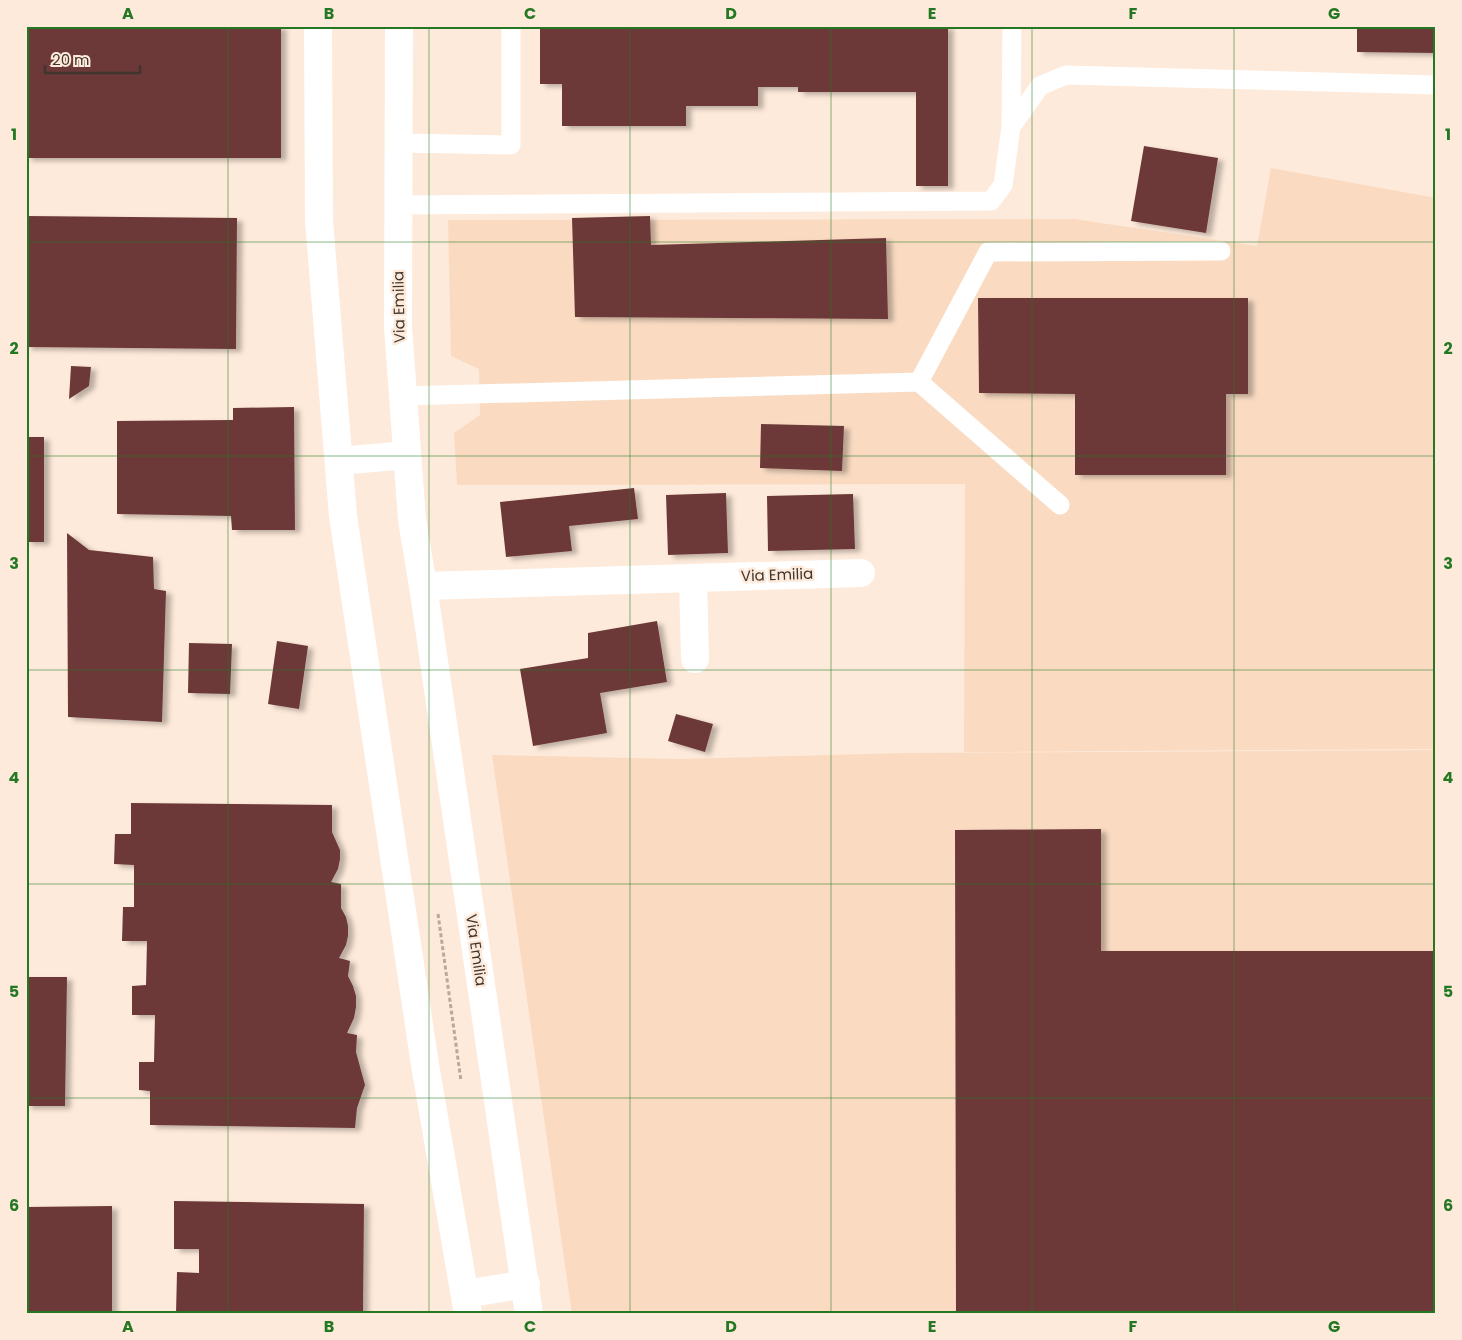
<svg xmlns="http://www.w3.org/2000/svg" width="1462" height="1340" font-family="Poppins,sans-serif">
  <defs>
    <filter id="shadow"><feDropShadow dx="5.5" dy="3" stdDeviation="2.5" flood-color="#0004"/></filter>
  </defs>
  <rect width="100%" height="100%" fill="#feeada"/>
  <path fill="#fadbc2" d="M1271,168L1436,198V749L964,752L965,484L457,485L454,433L480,415L479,369L451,356L448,220L1074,219L1257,246Z
    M1436,750V1314H572L492,755L681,759L907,753Z"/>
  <path fill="#6c3937" filter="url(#shadow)" d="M26,26H281V158H26Z
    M540,26H948V186H916V92H798V87H758V106H686V126H562V84H540Z
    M1357,26H1436V53L1357,52Z
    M1144,146L1218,158L1206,233L1131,221Z
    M26,216L237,218L236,349L26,347Z
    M650,216L651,245L886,238L888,319L575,317L572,218Z
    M978,298H1248V394H1226V475H1075V394L979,393Z
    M71,366L91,367L89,386L69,399Z
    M294,407L295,530H232L231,516L117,514V421L233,420V408Z
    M761,424L844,426L842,471L760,468Z
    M26,437H44V542H26Z
    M634,488L638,519L569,526L572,551L506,557L500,502Z
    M726,493L728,553L668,555L666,495Z
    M853,494L855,549L768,551L767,496Z
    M67,533L89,550L153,557L154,589L166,591L162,722L68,717Z
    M657,621L667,682L600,693L607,733L533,746L520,669L588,658V633Z
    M277,641L308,646L299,709L268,704Z
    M189,643L232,644L230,694L188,693Z
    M676,714L713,724L705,752L668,741Z
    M131,803L332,805V832L340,850V859L338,869L331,882L341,884V908L346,917L348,926V936L346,945L339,958L350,961L348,976L353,986L356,996V1007L354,1018L347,1033L357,1035L356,1052L365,1085L357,1108L355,1128L150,1125V1091L139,1090V1062H154L155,1015H132V986L146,985L147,941H122L123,907H134V865L114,864L115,834H131Z
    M1101,829V951H1436V1314H956L955,830Z
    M26,977H67L65,1106H26Z
    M174,1201L364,1204L363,1314H176L177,1272L199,1273V1249H174Z
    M112,1206V1314H26V1207Z"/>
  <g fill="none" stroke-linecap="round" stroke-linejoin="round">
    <path stroke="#b9a89b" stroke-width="3" stroke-dasharray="4 2.5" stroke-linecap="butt" d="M438,914L461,1081"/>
    <path stroke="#fff" stroke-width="19" d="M1011,127L1040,86L1066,75L1436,85
      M399,143L511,145V26
      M399,205L991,201L1003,185L1011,127L1012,26
      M919,382L988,252L1221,251
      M403,396L919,382L1060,505"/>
    <path stroke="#fff" stroke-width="28" d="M318,26L319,220L343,516L425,1065L468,1314
      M339,461L407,455
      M693,578L695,659
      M423,586L861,573
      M465,1294L526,1284"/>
    <path stroke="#fff" stroke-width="28" d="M399,26L398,327L412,520L423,586L529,1314"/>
  </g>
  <path fill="none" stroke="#247824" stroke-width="1" stroke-opacity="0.55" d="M228,26V1314M429,26V1314M630,26V1314M831,26V1314M1032,26V1314M1234,26V1314M26,242H1436M26,456H1436M26,670H1436M26,884H1436M26,1098H1436"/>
  <g text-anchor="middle" stroke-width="5" stroke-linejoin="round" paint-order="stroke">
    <g font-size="15" fill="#40362e" stroke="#feeada">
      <text transform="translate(399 307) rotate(-91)" y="5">Via Emilia</text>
      <text transform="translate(777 575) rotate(-2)" y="5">Via Emilia</text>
      <text transform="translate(476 950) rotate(82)" y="5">Via Emilia</text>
    </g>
  </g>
  <rect width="1462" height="1340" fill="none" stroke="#feeada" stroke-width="55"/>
  <path d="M45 65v8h95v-8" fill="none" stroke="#40362e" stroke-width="2.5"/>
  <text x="52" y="65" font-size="15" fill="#40362e" stroke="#feeada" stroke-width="4" paint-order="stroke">20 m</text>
  <rect x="28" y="28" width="1406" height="1284" fill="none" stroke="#247824" stroke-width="2"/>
  <g font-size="16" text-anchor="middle" font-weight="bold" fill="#247824">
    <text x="128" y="19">A</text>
    <text x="329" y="19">B</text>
    <text x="530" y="19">C</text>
    <text x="731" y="19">D</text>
    <text x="932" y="19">E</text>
    <text x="1133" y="19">F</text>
    <text x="1334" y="19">G</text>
    <text x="14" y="140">1</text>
    <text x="1448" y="140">1</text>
    <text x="14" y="354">2</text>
    <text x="1448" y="354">2</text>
    <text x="14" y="569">3</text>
    <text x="1448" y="569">3</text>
    <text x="14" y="783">4</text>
    <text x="1448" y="783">4</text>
    <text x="14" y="997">5</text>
    <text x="1448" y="997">5</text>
    <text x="14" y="1211">6</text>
    <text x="1448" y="1211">6</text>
    <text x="128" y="1332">A</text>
    <text x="329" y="1332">B</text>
    <text x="530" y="1332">C</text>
    <text x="731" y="1332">D</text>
    <text x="932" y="1332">E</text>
    <text x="1133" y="1332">F</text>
    <text x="1334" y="1332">G</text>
  </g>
</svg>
